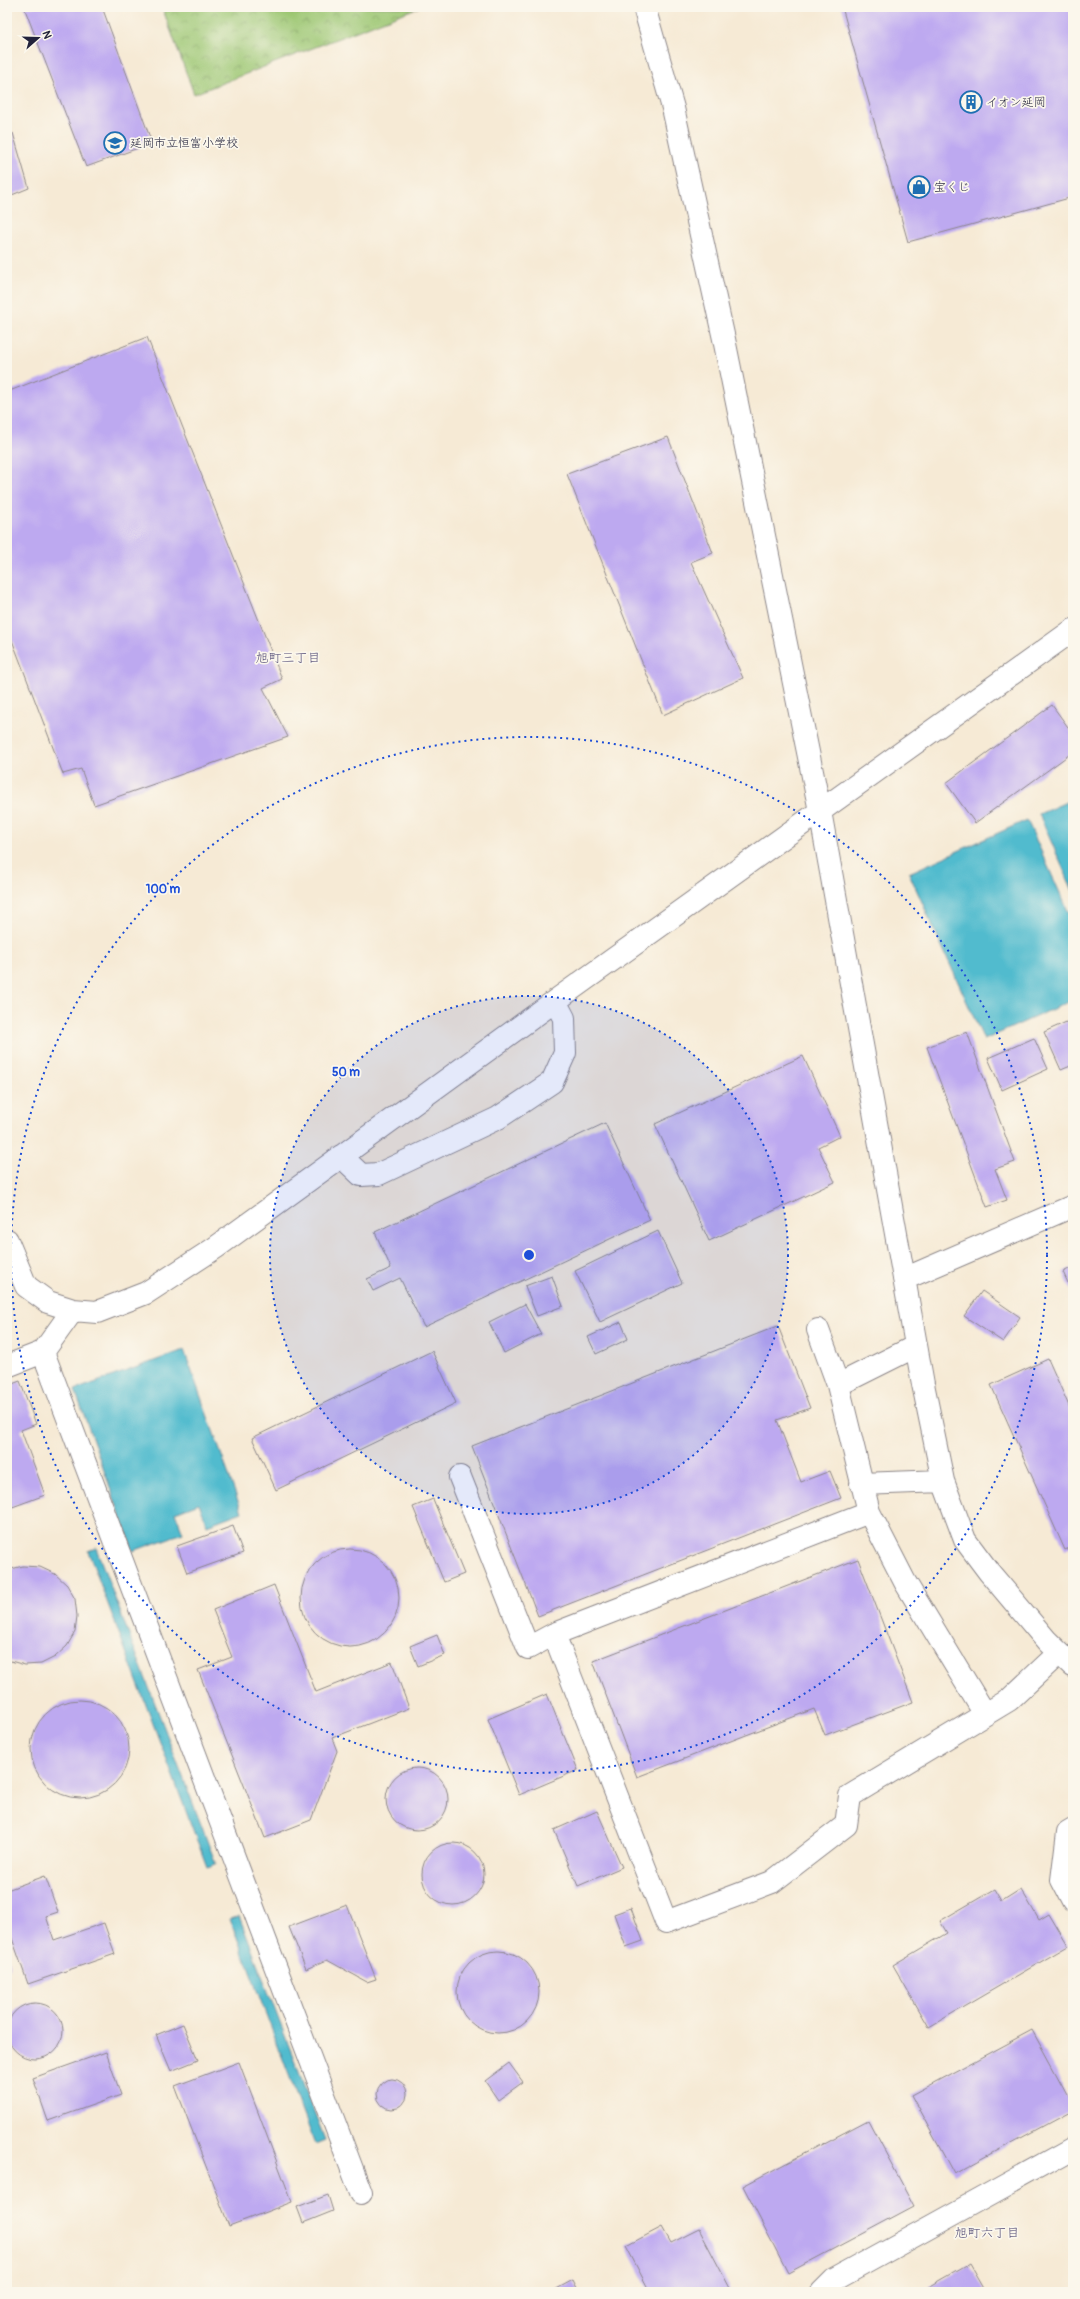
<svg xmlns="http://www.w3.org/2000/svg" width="1080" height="2299" font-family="Pangolin,'Klee One',sans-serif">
  <defs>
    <pattern id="park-crowns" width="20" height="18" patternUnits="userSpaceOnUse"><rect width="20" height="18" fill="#9dc773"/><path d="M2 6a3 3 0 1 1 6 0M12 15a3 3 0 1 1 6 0" fill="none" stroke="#80a160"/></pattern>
  </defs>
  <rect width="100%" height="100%" fill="#fbf7ec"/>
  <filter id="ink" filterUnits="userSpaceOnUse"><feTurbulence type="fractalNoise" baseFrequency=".025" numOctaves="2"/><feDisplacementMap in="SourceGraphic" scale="8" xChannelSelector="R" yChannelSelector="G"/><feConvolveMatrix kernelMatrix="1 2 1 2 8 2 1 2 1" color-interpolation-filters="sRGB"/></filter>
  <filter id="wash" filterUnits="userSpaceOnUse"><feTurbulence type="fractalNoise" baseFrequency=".012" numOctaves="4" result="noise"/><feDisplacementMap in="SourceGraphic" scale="16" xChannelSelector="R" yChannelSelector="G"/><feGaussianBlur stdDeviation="0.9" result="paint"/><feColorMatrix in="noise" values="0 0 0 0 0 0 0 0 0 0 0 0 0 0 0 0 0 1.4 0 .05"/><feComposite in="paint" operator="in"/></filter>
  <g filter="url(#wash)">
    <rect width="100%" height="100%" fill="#f6ead5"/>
    <path fill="url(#park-crowns)" stroke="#607457" d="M162,7H419L194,94Z"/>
    <path fill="#51bbce" stroke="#3a6e84" d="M1073,799V891L1039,814Z
      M1027,820L1073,922V1000L984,1040L909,873Z
      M184,1350L242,1512L207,1525L199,1503L175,1512L183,1533L133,1551L75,1390Z
      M96,1548L216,1864L207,1867L88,1551Z
      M239,1916L325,2140L315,2144L230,1919Z"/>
    <g id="blocks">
      <path fill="#bda9f0" d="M24,7H102L152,143L86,167Z
        M842,7H1073V197L908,242Z
        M13,133L29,188L7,197V134Z
        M147,337L282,679L263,688L288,737L94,805L81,769L63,774L7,627V392Z
        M668,437L713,553L691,562L743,678L663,715L567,474Z
        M1052,705L1073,734V752L975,823L946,783Z
        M1073,1019V1065L1061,1070L1044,1032Z
        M967,1032L1015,1162L995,1169L1007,1200L987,1207L927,1047Z
        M1034,1038L1048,1069L1002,1090L988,1058Z
        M803,1056L840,1136L818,1147L835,1182L709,1241L655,1124Z
        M605,1123L650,1220L424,1327L400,1278L373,1291L367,1279L391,1268L375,1232Z
        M658,1231L682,1283L600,1322L575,1271Z
        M1073,1267V1294L1063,1272Z
        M552,1276L563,1306L537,1316L525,1286Z
        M982,1291L1020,1317L1003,1342L964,1316Z
        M525,1304L541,1334L504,1353L489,1322Z
        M621,1322L628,1339L596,1354L588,1337Z
        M778,1326L810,1408L777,1420L801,1482L830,1471L841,1498L538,1616L472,1446Z
        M432,1351L456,1403L276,1490L252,1438Z
        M1048,1359L1073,1415V1546L1065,1550L991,1385Z
        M20,1381L36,1424L21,1430L45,1495L7,1509V1386Z
        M433,1499L464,1574L444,1582L413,1507Z
        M233,1526L243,1553L187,1573L177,1546Z
        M301 1598a49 49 0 1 1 98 0a49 49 0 1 1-98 0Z
        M858,1559L913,1702L825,1735L814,1709L637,1777L593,1661Z
        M23,1566L40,1567L55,1574L67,1585L75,1599L77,1616L75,1632L67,1646L55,1657L41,1664L25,1665L7,1660V1570Z
        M274,1585L316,1692L392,1662L409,1708L332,1738L337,1751L311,1820L265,1838L198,1670L232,1657L213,1610Z
        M437,1635L445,1655L418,1666L410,1646Z
        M547,1694L578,1770L519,1795L488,1719Z
        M31 1749a49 49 0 1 1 98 0a49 49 0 1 1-98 0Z
        M386 1799a31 31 0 1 1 62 0a31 31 0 1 1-62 0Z
        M597,1811L622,1867L578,1886L554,1830Z
        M422 1874a31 31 0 1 1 62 0a31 31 0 1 1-62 0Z
        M45,1876L58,1912L46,1916L54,1940L104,1923L115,1954L28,1984L7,1924V1890Z
        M995,1889L1002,1901L1021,1889L1039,1920L1049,1914L1068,1946L929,2027L893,1965L947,1933L940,1921Z
        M347,1905L376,1979L367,1982L327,1960L306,1969L289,1927Z
        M631,1908L643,1941L626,1947L614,1914Z
        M457 1992a41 41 0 1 1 82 0a41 41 0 1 1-82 0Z
        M7,1954L10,1964L7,1972Z
        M7 2031a28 28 0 1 1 56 0a28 28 0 1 1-56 0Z
        M183,2024L198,2060L171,2071L156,2035Z
        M1032,2030L1073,2105V2110L954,2174L911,2095Z
        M106,2052L121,2095L48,2121L33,2078Z
        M239,2062L292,2202L229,2226L175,2086Z
        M509,2063L523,2082L498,2100L485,2081Z
        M377 2094a15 15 0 1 1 30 0a15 15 0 1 1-30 0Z
        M868,2120L914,2206L788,2273L743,2186Z
        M328,2195L333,2211L303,2223L297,2207Z
        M662,2227L671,2243L699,2229L732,2292H650L626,2246Z
        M969,2264L985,2292H920Z
        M573,2280L579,2292H551Z"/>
    </g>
  </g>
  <g filter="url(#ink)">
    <use href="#blocks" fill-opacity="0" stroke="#8c8688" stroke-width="1"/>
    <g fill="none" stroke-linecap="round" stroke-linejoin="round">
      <g stroke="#8c8688" stroke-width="24">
        <path id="minor" d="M644,7L673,108L724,339L820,811L923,1384L943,1481L965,1540L989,1572L1047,1641L1073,1666
          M341,1156L361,1175L379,1174L498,1118L552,1082L565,1053L564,1018L555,1001
          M7,1240L26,1286L48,1302L73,1310L97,1312L146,1293L215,1248L555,1001L1073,630
          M904,1279L1073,1206
          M818,1330L838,1385L869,1512L905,1582L985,1714
          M43,1352L361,2193
          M7,1366L43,1352L73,1310
          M838,1385L916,1346
          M460,1477L528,1648L554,1634L666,1922L772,1882L846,1825L850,1796L1009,1700L1059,1653
          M861,1484L943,1481
          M554,1634L869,1512
          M1073,1829L1068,1832L1062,1880L1073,1901
          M822,2292L834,2280L1073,2148"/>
      </g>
      <use href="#minor" stroke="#fff" stroke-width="22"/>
    </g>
  </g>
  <circle cx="529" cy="1255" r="259" fill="#1d4ed8" fill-opacity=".12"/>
  <g fill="none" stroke="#1d4ed8" stroke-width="2" stroke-dasharray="2 4">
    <circle cx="529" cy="1255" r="259"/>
    <circle cx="529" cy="1255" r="518"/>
  </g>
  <defs>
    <g id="building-ring" transform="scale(1.15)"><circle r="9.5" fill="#fbf7ec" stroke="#1f6fb2" stroke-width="1.5"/><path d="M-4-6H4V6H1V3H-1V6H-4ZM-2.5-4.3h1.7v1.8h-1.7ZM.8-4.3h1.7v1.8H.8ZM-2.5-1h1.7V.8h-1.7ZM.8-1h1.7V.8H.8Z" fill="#1f6fb2"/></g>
    <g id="school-ring" transform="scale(1.15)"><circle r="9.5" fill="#fbf7ec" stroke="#1f6fb2" stroke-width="1.5"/><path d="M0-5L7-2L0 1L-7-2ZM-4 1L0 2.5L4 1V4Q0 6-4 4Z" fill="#1f6fb2"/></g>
    <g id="shop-ring" transform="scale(1.15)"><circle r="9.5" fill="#fbf7ec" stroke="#1f6fb2" stroke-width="1.5"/><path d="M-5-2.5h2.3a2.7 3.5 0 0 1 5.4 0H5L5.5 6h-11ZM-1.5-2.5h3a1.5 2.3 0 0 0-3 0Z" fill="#1f6fb2"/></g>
  </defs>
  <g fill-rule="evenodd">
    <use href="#building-ring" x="971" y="102"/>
    <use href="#school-ring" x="115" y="143"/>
    <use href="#shop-ring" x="919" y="187"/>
  </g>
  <g text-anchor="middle" stroke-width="3.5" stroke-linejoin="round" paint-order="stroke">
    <g font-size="12" fill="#22223b" stroke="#fbf7ec" text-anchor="start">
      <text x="986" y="106">イオン延岡</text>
      <text x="130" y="147">延岡市立恒富小学校</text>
      <text x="934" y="191">宝くじ</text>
    </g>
    <g font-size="13" fill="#58517a" stroke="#fbf7ec">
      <text x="288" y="662">旭町三丁目</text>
      <text x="987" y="2237">旭町六丁目</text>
    </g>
  </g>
  <circle cx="529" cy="1255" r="6" fill="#1d4ed8" stroke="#fbf7ec" stroke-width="2"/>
  <g font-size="12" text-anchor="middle" font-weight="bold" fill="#1d4ed8" stroke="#fbf7ec" stroke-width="3.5" stroke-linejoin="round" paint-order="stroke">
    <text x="163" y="893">100 m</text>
    <text x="346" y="1076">50 m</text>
  </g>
  <rect width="1080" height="2299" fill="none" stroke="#fbf7ec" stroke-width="24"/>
  <g transform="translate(38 38) rotate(70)" stroke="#fbf7ec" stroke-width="3" paint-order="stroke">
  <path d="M0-3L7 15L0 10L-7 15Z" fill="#22223b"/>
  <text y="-6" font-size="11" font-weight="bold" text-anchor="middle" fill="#22223b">N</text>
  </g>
</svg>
